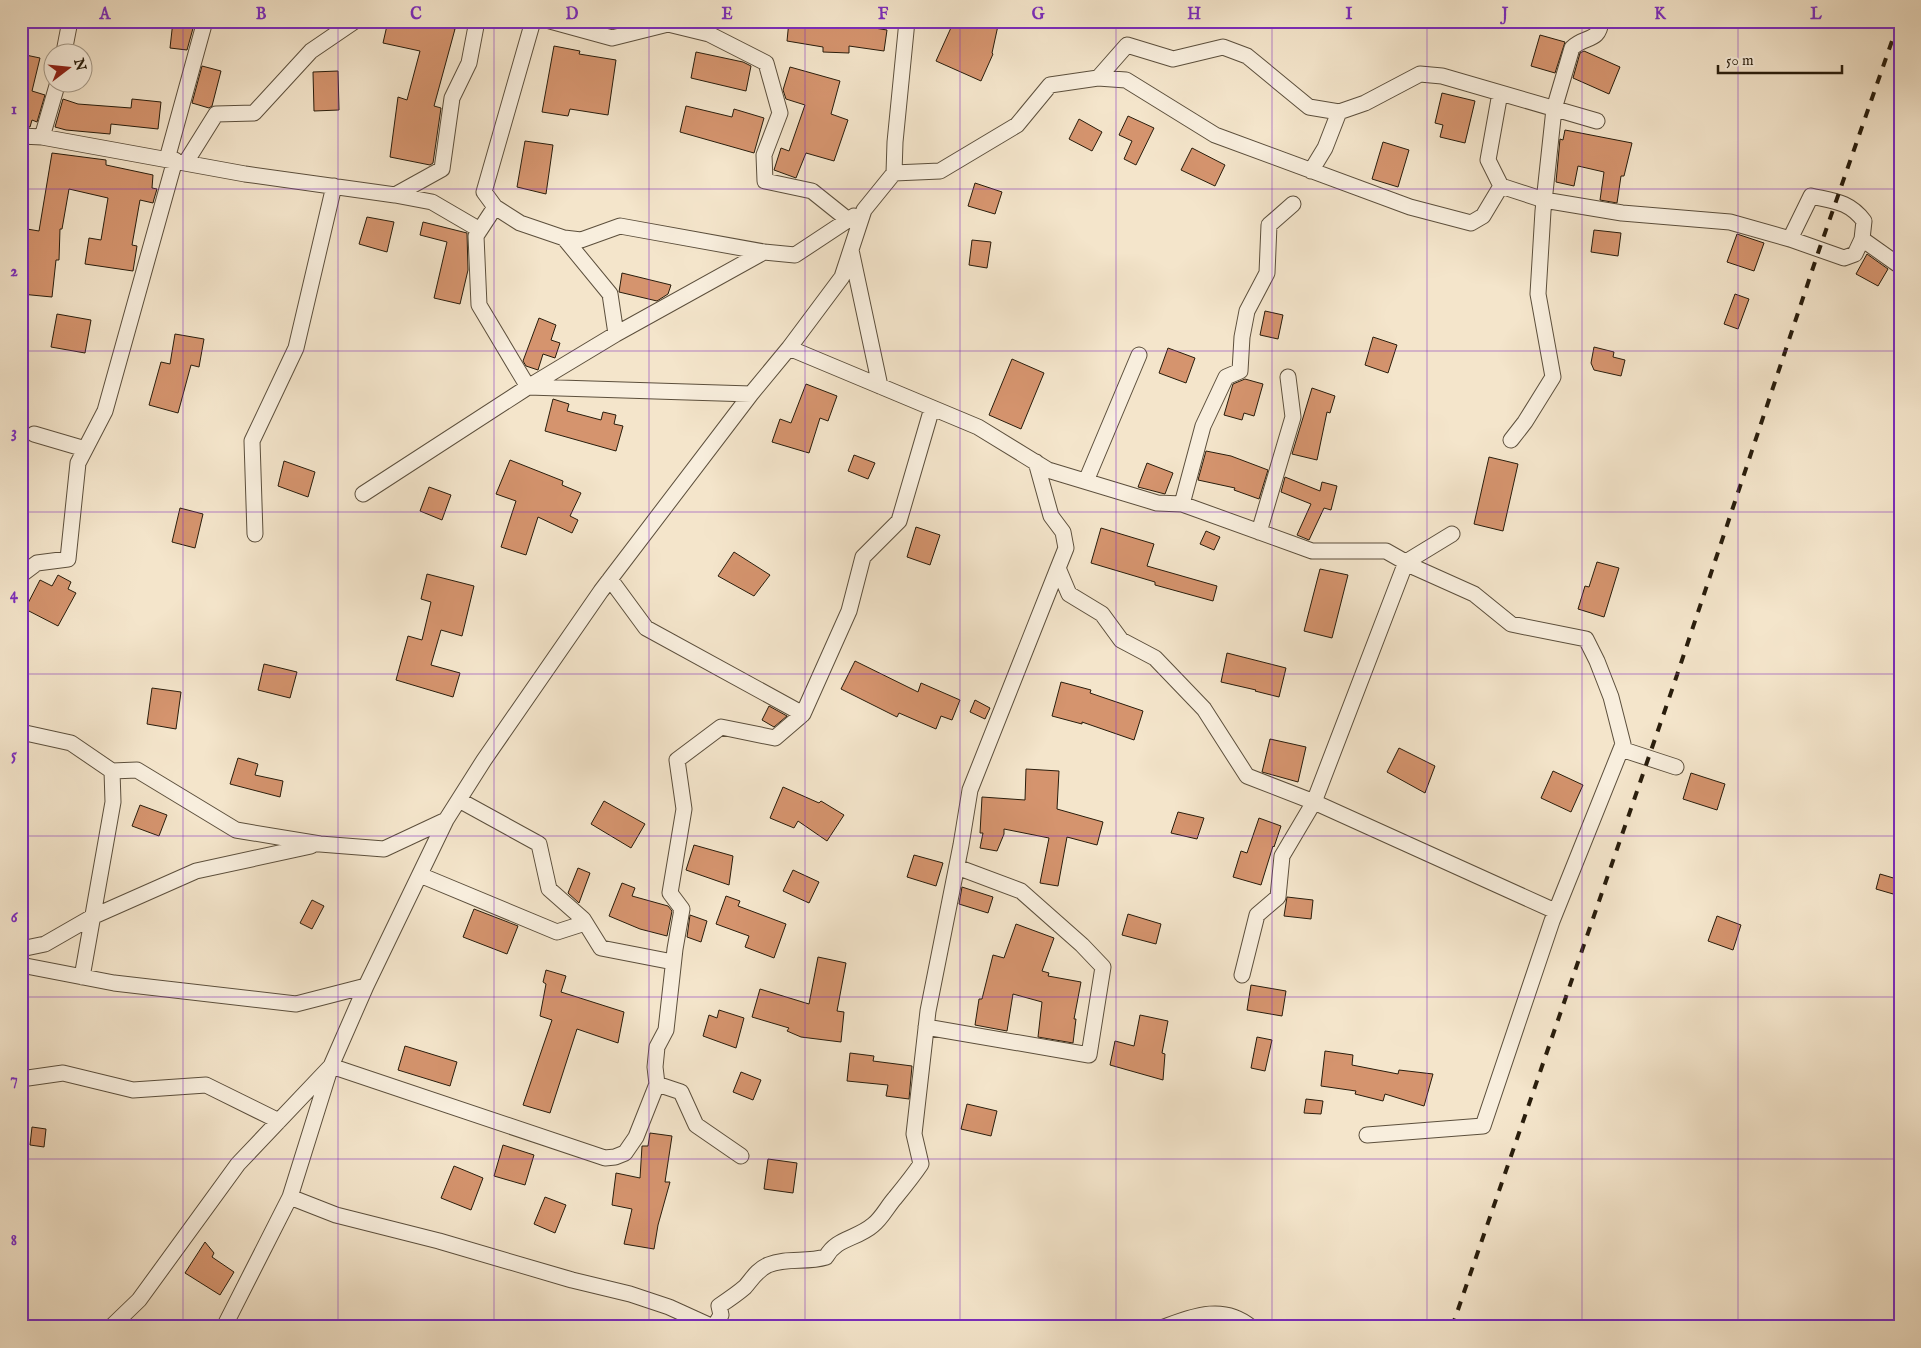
<svg xmlns="http://www.w3.org/2000/svg" width="1921" height="1348" font-family="'IM FELL English',serif">
  <rect width="100%" height="100%" fill="#f4e5cb"/>
  <filter id="stains"><feTurbulence type="fractalNoise" baseFrequency=".004" numOctaves="4"/><feColorMatrix values="0 0 0 0 .2 0 0 0 0 .09 0 0 0 0 .02 0 0 0 .5 -.17"/></filter>
  <radialGradient id="worn" r=".72"><stop offset=".6" stop-color="#630" stop-opacity="0"/><stop offset="1" stop-color="#630" stop-opacity=".3"/></radialGradient>
  <path fill="#d5946e" stroke="#291d0c" d="M173,21H195L187,50L170,48Z
    M388,21H426L455,29L434,106L441,108L433,163L430,165L390,157L398,97L407,100L420,51L383,43Z
    M789,21H812V24L868,27L887,30L884,51L849,46V53L823,52V47L787,41Z
    M954,21H999L992,53L993,54L981,81L936,61Z
    M1540,35L1565,42L1555,73L1531,66Z
    M554,46L580,51L579,54L616,60L608,115L570,109L568,116L542,112Z
    M1584,51L1620,67L1609,94L1573,78L1580,53Z
    M696,52L743,62L751,66L746,91L691,78Z
    M21,54L40,58L32,91L45,95L37,122L32,120L30,127H21Z
    M202,66L221,71L212,106L209,108L192,103Z
    M790,67L840,81L831,114L848,120L834,161L806,153L796,178L774,170L781,148L789,151L805,105L786,99L783,90Z
    M338,71L339,110L314,111L313,72Z
    M1442,93L1475,101L1465,143L1440,137L1443,125L1435,123Z
    M63,99L78,104L131,108L132,99L161,102L158,129L111,124L110,134L66,130L55,127Z
    M686,106L732,117L734,109L764,118L754,153L680,132Z
    M1128,116L1154,128L1136,165L1124,159L1132,141L1119,135Z
    M1079,119L1102,132L1092,151L1069,139Z
    M1565,130L1632,143L1624,176H1621L1617,203L1600,200L1604,172L1578,166L1574,186L1556,182L1560,139L1563,140Z
    M525,141L553,145L546,194L517,187Z
    M1383,142L1409,150L1398,187L1372,179Z
    M1192,148L1225,165L1215,186L1181,170Z
    M52,153L106,160V165L153,175L152,188L157,189L154,199L153,203L140,200L132,245L137,246L133,271L85,264L89,238L101,240L108,198L69,189L62,229H60L59,260H56L52,297L21,294V228L39,231Z
    M975,183L1002,192L995,214L968,206Z
    M367,217L394,222L387,252L359,244Z
    M423,222L467,233L468,270L460,304L434,298L447,242L420,235Z
    M1594,230L1621,233L1618,256L1591,252Z
    M1737,234L1764,243L1754,271L1727,262Z
    M972,240L991,242L987,268L969,265Z
    M1867,254L1888,269L1878,286L1856,274Z
    M622,273L671,285L668,294L657,301L619,292Z
    M1735,294L1749,299L1738,329L1724,324Z
    M1265,311L1283,315L1278,339L1260,335Z
    M57,314L91,320L85,353L51,347Z
    M539,318L556,325L551,340L560,343L555,358L543,354L538,370L526,366L523,361Z
    M175,334L204,339L199,367L191,365L178,413L149,405L161,362L170,364Z
    M1373,337L1397,345L1388,373L1365,365Z
    M1594,347L1614,352L1613,357L1625,360L1621,376L1594,370L1591,363Z
    M1168,348L1195,358L1186,383L1159,373Z
    M1012,359L1044,373L1021,429L989,415Z
    M1245,379L1263,384L1254,416L1244,413L1242,420L1224,415L1233,384Z
    M806,384L837,396L828,421L820,418L809,453L772,442L780,419L791,423Z
    M1312,388L1335,396L1330,413L1327,412L1317,460L1292,454Z
    M553,399L569,404L567,411L601,420L603,412L616,415L614,424L623,426L616,451L545,431Z
    M1206,451L1231,456L1268,470L1259,499L1234,490L1235,488L1198,480Z
    M854,455L875,463L868,479L848,471Z
    M1489,457L1518,464L1503,531L1474,524Z
    M510,460L563,481L562,485L581,493L570,516L578,520L572,533L538,517L526,555L501,547L516,501L496,494Z
    M284,461L315,472L308,497L278,486Z
    M1147,463L1173,473L1165,494L1138,487Z
    M1285,477L1320,491L1322,482L1337,486L1331,510L1324,508L1309,540L1297,535L1311,504L1281,492Z
    M429,487L451,495L442,520L420,511Z
    M180,508L203,514L195,548L172,542Z
    M916,527L940,535L930,565L907,557Z
    M1101,528L1154,544L1147,566L1217,586L1213,601L1155,585V582L1091,563Z
    M1206,531L1220,537L1214,550L1200,544Z
    M734,552L770,575L754,596L718,576Z
    M1597,562L1619,568L1604,617L1578,609L1585,586L1589,587Z
    M1320,569L1348,575L1332,638L1304,631Z
    M427,574L474,586L462,636L441,630L431,665L460,673L453,697L396,680L408,636L422,640L431,602L421,599Z
    M58,575L71,582L68,589L76,593L58,626L25,609L40,580L52,586Z
    M1227,653L1286,668L1279,697L1255,691L1256,690L1221,682Z
    M855,661L918,692L921,683L960,700L952,720L941,716L936,729L899,713L897,717L841,689Z
    M264,664L297,672L290,698L258,690Z
    M1061,682L1091,690L1090,693L1143,711L1134,740L1082,722V724L1052,716Z
    M152,688L181,692L176,729L147,724Z
    M975,700L990,708L985,719L970,712Z
    M769,706L787,716L774,727L762,720Z
    M1270,739L1306,747L1298,782L1262,772Z
    M1399,748L1435,766L1425,793L1387,772Z
    M238,758L258,764L255,775L283,781L280,797L230,784Z
    M1026,769L1059,771L1057,809L1103,822L1097,845L1067,837L1058,886L1040,883L1049,838L1004,829V834L997,851L980,848L983,833H980L982,797L1025,800Z
    M1553,771L1583,785L1571,812L1541,798Z
    M1691,773L1725,784L1717,810L1683,799Z
    M783,787L819,803L821,801L844,815L827,841L798,821L794,828L770,818Z
    M604,801L645,824L631,848L591,824Z
    M140,805L167,815L159,836L132,826Z
    M1178,812L1204,818L1197,839L1171,833Z
    M1259,818L1281,826L1274,847L1273,846L1261,885L1233,877L1241,851L1247,853Z
    M694,845L733,856L729,885L686,870Z
    M914,855L943,863L936,886L907,877Z
    M578,868L590,873L579,903L568,893Z
    M793,870L819,882L809,903L783,891Z
    M1880,874L1900,880V896L1876,889Z
    M622,883L635,888L632,896L668,906L672,911L667,936L640,929L609,916Z
    M962,887L993,897L988,913L959,904Z
    M726,896L740,901L738,906L786,924L774,958L745,947L749,936L716,924Z
    M1287,897L1313,900L1311,919L1284,916Z
    M312,900L324,906L312,929L300,923Z
    M474,909L518,926L507,954L463,937Z
    M1128,914L1161,924L1156,944L1122,935Z
    M690,915L707,921L701,942L687,937Z
    M1717,916L1741,925L1733,950L1708,941Z
    M1016,924L1054,938L1042,971L1049,973L1048,976L1081,982L1074,1019H1076L1073,1043L1038,1037L1042,1002L1013,994L1007,1031L975,1025L979,999H982L993,955L1004,958Z
    M818,957L846,963L837,1011L844,1012L841,1042L801,1037L787,1031L789,1028L752,1017L760,989L809,1004Z
    M546,970L566,976L561,992L624,1012L618,1043L577,1029L550,1113L523,1105L552,1020L540,1016L546,984L543,982Z
    M1251,985L1286,991L1282,1016L1247,1010Z
    M719,1010L744,1018L736,1048L703,1036L709,1015L717,1018Z
    M1140,1015L1168,1021L1162,1053L1165,1054L1163,1080L1110,1065L1115,1041L1134,1046Z
    M1257,1037L1272,1040L1265,1071L1251,1068Z
    M405,1046L457,1062L450,1086L398,1070Z
    M1325,1051L1353,1055L1352,1065L1398,1074L1399,1070L1433,1074L1424,1106L1385,1094L1383,1101L1355,1094L1356,1091L1321,1086Z
    M850,1053L874,1056L873,1061L912,1066L909,1099L886,1096L888,1085L847,1081Z
    M741,1072L761,1080L753,1100L733,1092Z
    M1306,1099L1323,1101L1321,1114L1304,1113Z
    M967,1104L997,1111L991,1136L961,1129Z
    M32,1127L46,1129L44,1147L30,1145Z
    M650,1133L672,1136L665,1182H670L658,1225L654,1249L624,1244L632,1209L612,1205L616,1173L640,1178L642,1146H648Z
    M503,1145L534,1155L525,1185L494,1176Z
    M768,1159L797,1163L793,1193L764,1189Z
    M454,1166L483,1178L471,1210L441,1198Z
    M545,1197L566,1205L555,1233L534,1224Z
    M205,1242L214,1253L212,1257L234,1272L220,1295L185,1273Z"/>
  <g fill="none" stroke-linecap="round" stroke-linejoin="round">
    <g stroke="#5c4f3c" stroke-width="17">
      <path id="minor" d="M533,21L484,192L495,207L476,236L479,305L528,387L751,394
        M550,21L612,38L668,24L709,34L766,63L780,113L764,155L765,181L812,191L847,219
        M64,52L70,21
        M1098,78L1126,80L1215,135L1410,207L1471,223L1483,216L1501,186L1544,200L1622,213L1730,222L1790,239L1844,258L1855,254L1862,239L1900,266
        M1500,93L1488,160L1501,186
        M21,136L42,137L245,174L395,195L442,169L452,98L469,63L477,21
        M42,137L58,82
        M167,159L205,21
        M186,162L216,114L254,113L311,51L355,21
        M1311,171L1325,148L1339,112L1365,103L1420,74L1442,76L1597,121
        M894,173L940,171L1017,125L1050,85L1098,78L1127,45L1173,59L1223,47L1247,56L1309,107L1339,112
        M395,195L432,202L480,230
        M495,207L520,223L564,238L581,240L620,226L764,252L795,255L854,216
        M564,238L610,294L616,334
        M1790,239L1811,196C1833,201 1849,201 1864,221L1862,239
        M851,250L880,386
        M789,348L978,427L1048,470L1157,503L1182,504L1312,551H1386L1416,568L1474,594L1511,624L1586,639L1597,661L1611,697L1623,744L1552,921L1483,1126L1367,1135
        M34,434L85,449
        M1511,440L1525,422L1553,377L1538,294L1543,211L1554,109L1572,48C1585,35 1599,43 1601,21
        M1036,462L1051,516L1063,532L1066,548L1058,568
        M1086,481L1139,355
        M363,494L528,387L616,334L764,252
        M1182,504L1203,426L1226,377L1240,371L1242,337L1247,311L1267,273L1269,225L1293,204
        M1259,532L1293,417L1288,377
        M255,534L252,441L296,348L334,186
        M1452,534L1406,562L1314,802L1555,911
        M21,575L37,563L68,559L78,463L105,411L175,160
        M610,579L646,628L803,714L849,611L863,557L899,521L932,408
        M21,732L71,743L112,771
        M1621,749L1676,767
        M459,800L539,844L549,889L583,919L601,948L673,962
        M420,875L557,932L585,923
        M21,949L45,944L92,917L196,871L311,846
        M21,965L114,983L296,1004L366,986
        M82,977L113,802L112,771L137,770L236,830L320,844L384,849L446,820
        M926,1027L1089,1055L1103,967L1082,945L1021,891L957,867
        M21,1079L63,1073L133,1090L206,1085L279,1121
        M657,1084L681,1092L696,1125L741,1156
        M290,1197L336,1215L439,1241L572,1280L630,1294L669,1307L713,1327
        M111,1327L139,1300L238,1164L331,1066L605,1158L615,1157L625,1153L636,1137L657,1084L655,1067L657,1047L666,1030L675,949L682,909L670,893L684,809L677,760L721,727L775,738L803,714
        M224,1327L290,1197L331,1066L366,986L446,820L484,760L601,591L751,394L789,348L842,277L864,210L894,173L895,142L907,21
        M714,1327L721,1315L719,1306C728,1300 737,1294 745,1287C752,1279 757,1270 768,1265C787,1257 806,1263 826,1257C836,1238 857,1239 873,1225C882,1218 887,1207 895,1198C904,1187 913,1176 921,1164L914,1134L928,1011L961,845L970,790L1058,568L1069,594L1102,614L1121,640L1155,658L1204,709L1247,776L1314,802L1282,856L1278,897L1257,915L1242,975
        M1164,1327C1194,1316 1223,1304 1251,1327"/>
    </g>
    <use href="#minor" stroke="#f8eedd" stroke-width="15"/>
    <path stroke="#291d0c" stroke-width="4" stroke-dasharray="9 9" stroke-linecap="butt" d="M1452,1327L1674,684L1819,250L1899,21"/>
  </g>
  <path fill="none" stroke="#7b2cbf" stroke-width="1" stroke-opacity="0.55" d="M183,21V1327M338,21V1327M494,21V1327M649,21V1327M805,21V1327M960,21V1327M1116,21V1327M1272,21V1327M1427,21V1327M1582,21V1327M1738,21V1327M21,189H1900M21,351H1900M21,512H1900M21,674H1900M21,836H1900M21,997H1900M21,1159H1900"/>
  <rect width="1921" height="1348" fill="none" stroke="#f4e5cb" stroke-width="55"/>
  <g transform="translate(68 68) rotate(74)"><circle r="24" fill="#f8eedd" stroke="#a59a89"/>
  <path d="M0-4L9 19L0 12L-9 19Z" fill="#8f2418"/>
  <text y="-8" font-size="14" font-weight="bold" text-anchor="middle" fill="#291d0c">N</text>
  </g>
  <path d="M1718 65v8h124v-8" fill="none" stroke="#291d0c" stroke-width="2.5"/>
  <text x="1726" y="65" font-size="15" fill="#291d0c" stroke="#f8eedd" stroke-width="4" paint-order="stroke">50 m</text>
  <rect x="28" y="28" width="1866" height="1292" fill="none" stroke="#7b2cbf" stroke-width="2"/>
  <g font-size="16" text-anchor="middle" font-weight="bold" fill="#7b2cbf">
    <text x="105" y="19">A</text>
    <text x="261" y="19">B</text>
    <text x="416" y="19">C</text>
    <text x="572" y="19">D</text>
    <text x="727" y="19">E</text>
    <text x="883" y="19">F</text>
    <text x="1038" y="19">G</text>
    <text x="1194" y="19">H</text>
    <text x="1349" y="19">I</text>
    <text x="1505" y="19">J</text>
    <text x="1660" y="19">K</text>
    <text x="1816" y="19">L</text>
    <text x="14" y="114">1</text>
    <text x="14" y="276">2</text>
    <text x="14" y="437">3</text>
    <text x="14" y="599">4</text>
    <text x="14" y="760">5</text>
    <text x="14" y="922">6</text>
    <text x="14" y="1084">7</text>
    <text x="14" y="1245">8</text>
  </g>
  <rect width="100%" height="100%" filter="url(#stains)"/>
  <rect width="100%" height="100%" fill="url(#worn)"/>
</svg>
